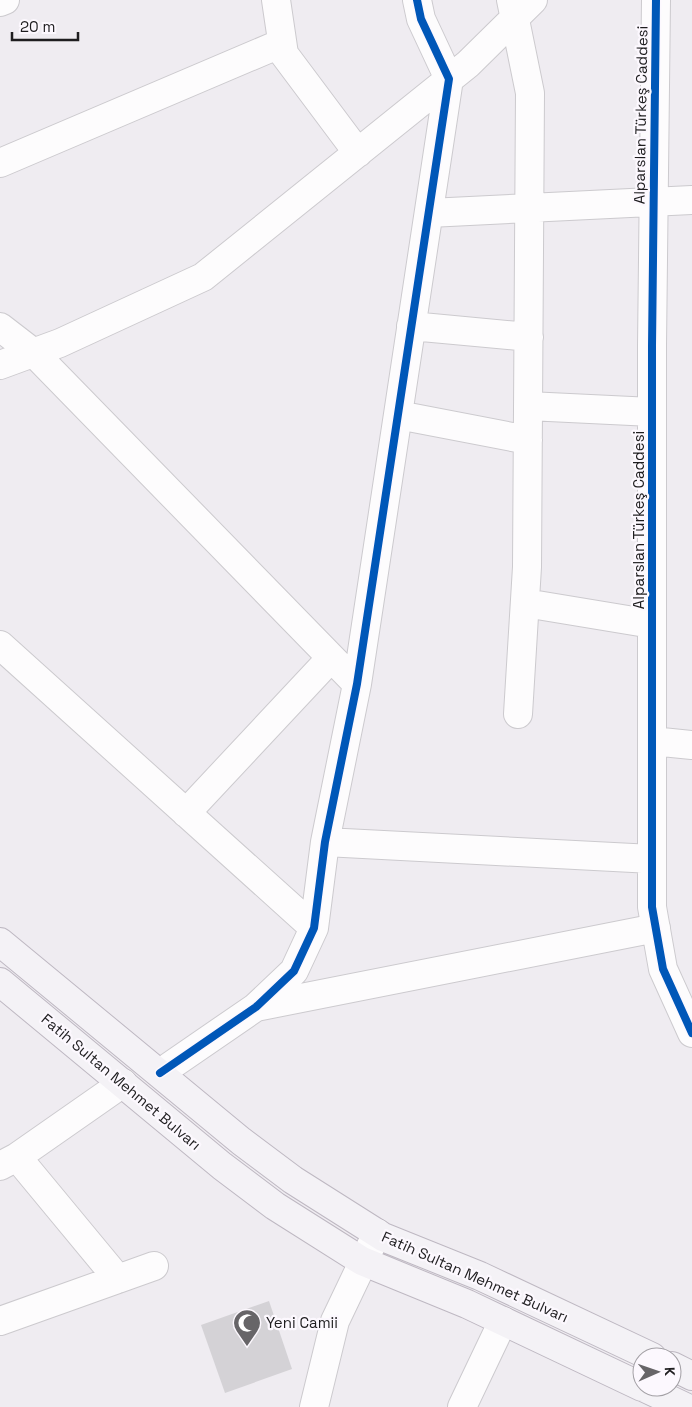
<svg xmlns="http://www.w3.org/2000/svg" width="692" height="1407" font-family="'Space Grotesk',sans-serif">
  <rect width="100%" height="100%" fill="#efecf1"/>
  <path fill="#d4d2d6" d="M269,1301L292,1369L225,1393L201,1325Z"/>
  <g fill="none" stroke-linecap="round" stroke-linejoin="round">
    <g stroke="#cccace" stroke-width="30">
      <path id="minor" d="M276,0L284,54L358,153
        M511,0L530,93L527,567L518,714
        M656,0L652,346V907L663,969L692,1033
        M0,2L5,0
        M0,163L282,43
        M429,213L692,200
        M411,326L529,337
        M0,327L35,354L357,684
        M0,365L60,343L203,277L468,64L533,0
        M528,406L652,412
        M398,415L528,440
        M525,603L652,624
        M0,645L314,928
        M652,741L692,745
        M186,813L331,658
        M325,842L652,859
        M256,1007L656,928
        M160,1073L256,1007L294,971L314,928L325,842L357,684L449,79L421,19L417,0
        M17,1157L118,1279
        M0,1166L17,1157L123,1083
        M0,1321L154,1266
        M314,1407L335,1321L377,1233
        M462,1407L503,1321"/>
    </g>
    <g stroke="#beb8c2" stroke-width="30">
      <path id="major" d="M0,942L241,1141L293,1180L383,1237L480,1276L652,1357
        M0,982L222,1166L275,1206L362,1261L467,1304L642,1387
        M672,1366L692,1376
        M643,1387L685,1407"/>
    </g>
    <use href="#minor" stroke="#fdfcfd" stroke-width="28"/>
    <use href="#major" stroke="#f4f2f6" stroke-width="28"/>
    <g stroke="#fcf8fe" stroke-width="11">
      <path id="cycleway" d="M656,0L652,346V907L663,969L692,1033
        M160,1073L256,1007L294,971L314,928L325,842L357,684L449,79L421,19L417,0"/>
    </g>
    <use href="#cycleway" stroke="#0057b8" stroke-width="8"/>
  </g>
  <defs>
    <g id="mosque-pin" transform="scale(1.4375)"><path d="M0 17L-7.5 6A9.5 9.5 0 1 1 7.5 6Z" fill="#676568" stroke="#fcf8fe"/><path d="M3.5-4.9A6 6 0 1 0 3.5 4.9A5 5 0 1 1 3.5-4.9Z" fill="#fff"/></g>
  </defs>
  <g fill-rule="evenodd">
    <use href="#mosque-pin" x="247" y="1323"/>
  </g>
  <g text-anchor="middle" stroke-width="4.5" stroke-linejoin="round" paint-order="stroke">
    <g font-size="15" fill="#1e1d1f" stroke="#fcf8fe">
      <text transform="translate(641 115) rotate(-89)" y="5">Alparslan Türkeş Caddesi</text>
      <text transform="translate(639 520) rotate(-90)" y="5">Alparslan Türkeş Caddesi</text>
      <text transform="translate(121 1082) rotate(40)" y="5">Fatih Sultan Mehmet Bulvarı</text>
      <text transform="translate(475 1277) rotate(24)" y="5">Fatih Sultan Mehmet Bulvarı</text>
    </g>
    <g font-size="15" fill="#1e1d1f" stroke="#fcf8fe" text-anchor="start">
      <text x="266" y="1328">Yeni Camii</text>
    </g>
  </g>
  <g transform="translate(657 1372) rotate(88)"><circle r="24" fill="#fcf8fe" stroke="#a3a0a5"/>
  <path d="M0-4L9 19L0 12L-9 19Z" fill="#676568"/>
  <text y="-8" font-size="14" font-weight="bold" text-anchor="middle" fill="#1e1d1f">K</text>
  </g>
  <path d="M12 32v8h66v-8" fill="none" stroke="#1e1d1f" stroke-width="2.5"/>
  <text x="20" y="32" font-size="15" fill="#1e1d1f" stroke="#fcf8fe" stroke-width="4" paint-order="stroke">20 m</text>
</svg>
